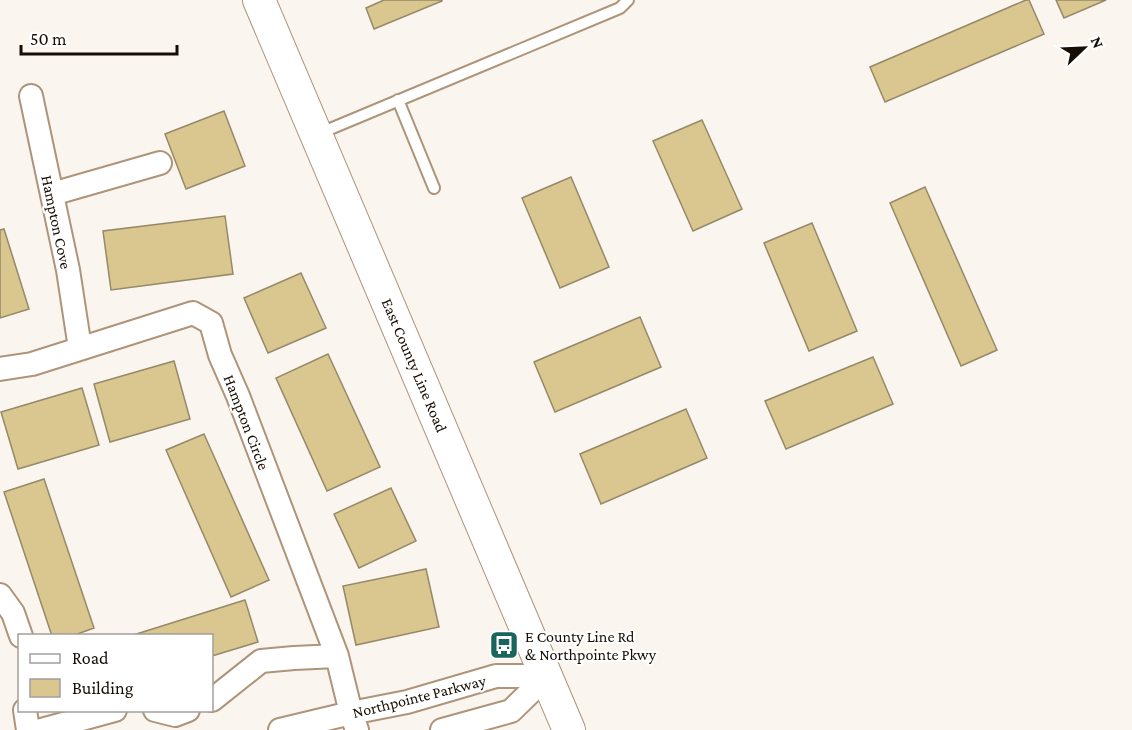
<svg xmlns="http://www.w3.org/2000/svg" width="1132" height="730" font-family="'Crimson Pro',serif">
  <rect width="100%" height="100%" fill="#faf5ef"/>
  <path fill="#dac68f" stroke="#958968" stroke-width="1.5" d="M384,0H442V1L374,29L366,8Z
    M1026,0H1029L1044,34L885,102L870,67Z
    M1056,0H1106L1064,18Z
    M224,111L245,166L186,189L165,134Z
    M702,120L742,209L693,231L653,141Z
    M571,177L609,267L560,288L522,198Z
    M925,187L997,350L961,366L890,203Z
    M225,216L233,274L111,290L103,231Z
    M812,223L857,331L809,351L764,243Z
    M4,229L29,309L0,318V230Z
    M301,273L326,328L268,353L244,298Z
    M640,317L661,367L555,412L534,362Z
    M328,354L380,467L327,491L276,378Z
    M873,357L893,404L786,449L765,401Z
    M174,361L190,419L110,442L94,384Z
    M82,388L99,445L18,469L1,412Z
    M686,409L707,458L601,504L580,454Z
    M204,434L269,580L231,597L166,450Z
    M44,479L94,628L72,636H52L4,492Z
    M391,488L416,541L359,568L334,514Z
    M426,569L439,627L356,645L343,586Z
    M245,600L258,642L212,656V636H130Z"/>
  <g fill="none" stroke-linecap="round" stroke-linejoin="round">
    <g stroke="#ae9479" stroke-width="14">
      <path id="service" d="M398,100L434,188
        M318,134L620,8L628,0"/>
    </g>
    <g stroke="#ae9479" stroke-width="26">
      <path id="minor" d="M31,96L68,270L80,348
        M52,194L160,163
        M0,369L32,364L193,313L211,323L220,355L238,396L337,656L351,713L357,730
        M0,595L13,613L21,636
        M212,700L261,661L294,658L337,656
        M25,710L28,730
        M155,710L175,715L188,710
        M41,730L115,710
        M280,730L351,713L407,702L496,676H547
        M442,730L511,711L547,676"/>
    </g>
    <g stroke="#ae9479" stroke-width="34">
      <path id="secondary" d="M259,0L569,730"/>
    </g>
    <use href="#service" stroke="#fff" stroke-width="10"/>
    <use href="#minor" stroke="#fff" stroke-width="22"/>
    <use href="#secondary" stroke="#fff" stroke-width="32"/>
  </g>
  <defs>
    <g id="bus-square" transform="scale(1.5)"><rect x="-9" y="-9" width="18" height="18" rx="4" fill="#19645c" stroke="#fff"/><path d="M-5-6H5V4H4V6H2V4H-2V6H-4V4H-5ZM-3.5-4V0h7V-4ZM-3.5 1.2v1.5H-2V1.2ZM2 1.2v1.5H3.5V1.2Z" fill="#fff"/></g>
  </defs>
  <g fill-rule="evenodd">
    <use href="#bus-square" x="504" y="645"/>
  </g>
  <g text-anchor="middle" stroke-width="4.5" stroke-linejoin="round" paint-order="stroke">
    <g font-size="16" fill="#160d04" stroke="#fff">
      <text transform="translate(57 222) rotate(78)" y="6">Hampton Cove</text>
      <text transform="translate(415 365) rotate(67)" y="6">East County Line Road</text>
      <text transform="translate(247 422) rotate(69)" y="6">Hampton Circle</text>
      <text transform="translate(419 696) rotate(-14)" y="6">Northpointe Parkway</text>
    </g>
    <g font-size="16" fill="#160d04" stroke="#fff" text-anchor="start">
      <text x="525" y="642">E County Line Rd<tspan x="525" dy="18">&amp; Northpointe Pkwy</tspan></text>
    </g>
  </g>
  <rect x="18" y="634" width="195" height="78" fill="#ffffff" stroke="#a29e9b" stroke-width="1.5"/>
  <rect x="30" y="654" width="30" height="9" fill="#ffffff" stroke="#a29e9b" stroke-width="1.5"/>
  <text x="72" y="664" font-size="18" fill="#160d04">Road</text>
  <rect x="30" y="679" width="30" height="18" fill="#dac68f" stroke="#a29e9b" stroke-width="1.5"/>
  <text x="72" y="694" font-size="18" fill="#160d04">Building</text>
  <g transform="translate(1084 48) rotate(67)" stroke="#ffffff" stroke-width="4.5" paint-order="stroke">
  <path d="M0-4.5L10 22L0 15L-10 22Z" fill="#160d04"/>
  <text y="-9" font-size="16" font-weight="bold" text-anchor="middle" fill="#160d04">N</text>
  </g>
  <path d="M21 45v9h156v-9" fill="none" stroke="#160d04" stroke-width="3"/>
  <text x="30" y="45" font-size="18" fill="#160d04" stroke="#ffffff" stroke-width="4.5" paint-order="stroke">50 m</text>
</svg>
